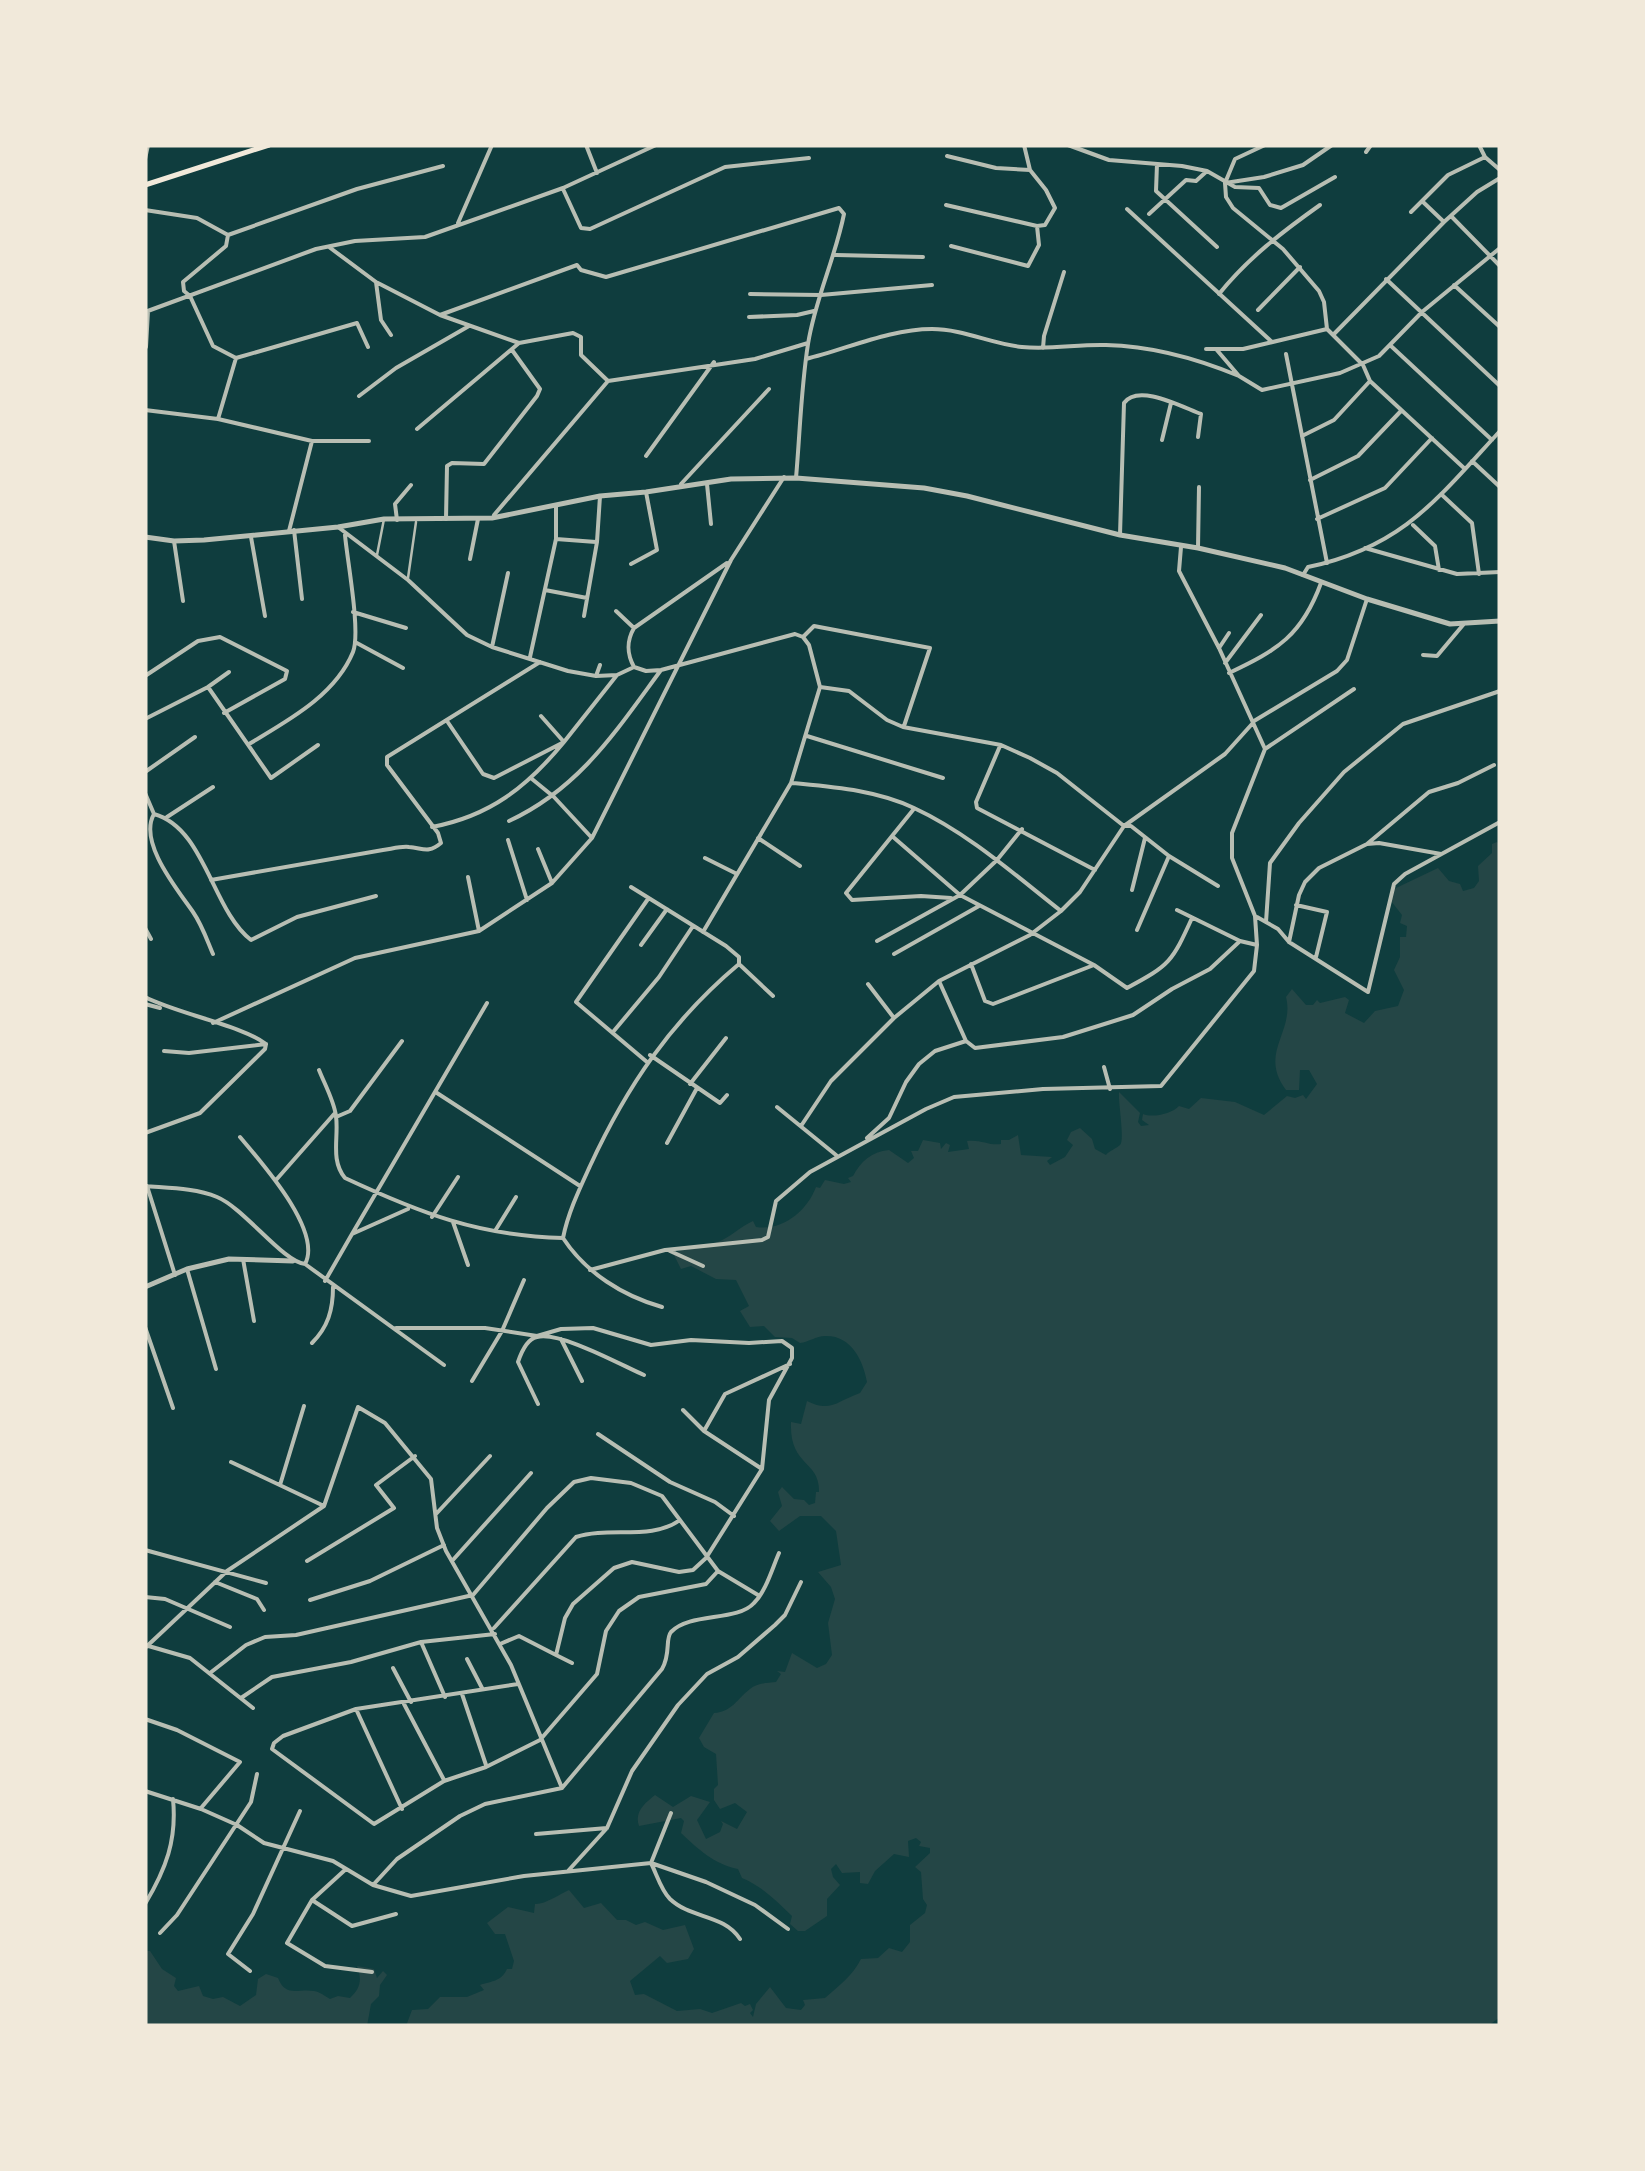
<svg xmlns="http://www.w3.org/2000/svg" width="1645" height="2171" font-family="'Exo 2',sans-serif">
  <rect width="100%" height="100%" fill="#0f3d3e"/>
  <path fill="#244646" d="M1497,842L1500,845V2017L1488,2026H406L412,2010L428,2009L440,1997H467L484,1990L480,1985C491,1981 501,1982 507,1969H512L514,1961L505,1934H495L487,1923L508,1907L534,1913L535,1904C544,1905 560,1894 569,1890L584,1908L601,1903L617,1920H626L636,1925L645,1922L663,1930L685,1925L694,1949L688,1959L667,1963L660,1956L630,1981L635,1995L644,1994L677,2011L700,2009L712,2013L741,2003L745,2006L750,2004L753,2010L750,2013L753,2017L756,2004L770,1987L786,2008L801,2010L805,2005L803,2000L825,1998C839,1986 853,1975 861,1959L878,1958L889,1948L902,1952L910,1942V1925L925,1913L927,1905L923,1899L921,1872L915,1867L930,1853V1848L919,1846L921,1842L916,1838L908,1841L909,1857L894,1854L875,1871L868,1884L860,1883V1872L842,1873L836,1864L831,1869L833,1877L840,1885L827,1899V1916L805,1931H798L790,1924L792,1916C775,1900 763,1887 742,1878L738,1869C714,1864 698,1849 681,1833L684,1821L681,1818L639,1826C634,1812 645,1803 655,1795L673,1807L691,1796L710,1802L697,1820L706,1839L720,1832L723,1824L721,1821L737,1829L747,1812L735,1803L720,1809L714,1800V1789L718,1785L716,1754L704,1747L699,1738L714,1713C732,1712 737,1699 750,1689C757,1683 767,1683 776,1682L781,1674L777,1671L785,1672L792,1653L817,1668L826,1664L832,1655L828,1623L835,1599L831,1587L818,1572L841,1565L836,1531L821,1516H800L779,1531L770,1521L782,1506L778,1492L782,1487L794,1499L804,1500L809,1505L815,1503L816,1492H819C820,1460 789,1467 791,1422L801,1424L807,1401C831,1413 837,1401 860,1393L867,1382C863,1360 851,1335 825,1336C816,1336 809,1342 800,1343L792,1338L775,1337L764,1326L750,1327L740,1311L749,1306L736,1280L716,1279L691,1266L681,1269L674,1255C686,1243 704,1246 718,1242C731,1237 741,1226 753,1221L756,1227C783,1231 807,1211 816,1187L820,1188L825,1180L844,1184L851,1182L848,1178L853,1176C861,1161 871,1152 889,1150L908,1163L914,1158L911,1151H918L923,1140L940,1143L941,1149L946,1143L950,1145L948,1152L969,1149L967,1141C980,1139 990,1146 1001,1144V1140H1009L1018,1135L1021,1155L1052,1157L1047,1161L1050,1165L1065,1157L1073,1145L1067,1140L1071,1132L1080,1128L1092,1139L1095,1149L1106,1155C1110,1150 1116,1149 1120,1145C1125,1140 1118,1103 1119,1092L1140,1113L1138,1122L1141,1126L1149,1125L1142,1120L1143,1114C1152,1118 1172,1114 1179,1106L1189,1109L1201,1098L1235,1102L1264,1115L1287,1096L1295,1098L1303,1095L1306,1099L1317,1084L1309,1070H1300L1299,1090H1286C1258,1053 1295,1032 1286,997L1292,989L1306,1005H1313L1317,1000L1320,1003L1345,997L1349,1000L1345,1013L1364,1023L1375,1011L1398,1006L1404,990L1394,970L1400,957V937H1406L1407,926L1400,923L1402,915L1391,901L1394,889L1438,868L1449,881L1460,884L1463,891L1474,888L1479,881L1478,866L1492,853V844Z
    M145,1951H150L162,1969L176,1978L174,1986L178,1991L199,1986L203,1996L213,1999L223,1997L240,2006L256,1995L258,1979L266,1974L278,1978C286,1998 298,1988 314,1991C320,1992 325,1996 330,1999L338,1996L350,1998C361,1988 362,1979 357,1966L374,1969L377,1978L383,1971L387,1975L380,1985L379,1996L371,2004L367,2026H145Z"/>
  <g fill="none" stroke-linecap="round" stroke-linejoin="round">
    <path stroke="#b8beb3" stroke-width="2.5" d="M377,555L384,519
      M408,578L416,522"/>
    <path stroke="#b8beb3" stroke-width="4" d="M586,145L597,173
      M1068,145L1109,160L1182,166L1207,171L1235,187L1259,188L1270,205L1281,208L1335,177
      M1265,145L1235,159L1225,183L1226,197L1233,208L1283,249L1319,291L1324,302L1327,329L1363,365L1370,381L1465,469
      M1479,145L1485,157L1500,170
      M1366,152L1371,145
      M947,156L996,168L1030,170
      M145,159L148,145
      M1157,164L1156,191L1217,247
      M1225,183L1264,177L1303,165L1332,145
      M563,189L581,228L590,229L725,167L809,158
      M1422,201L1444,222
      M946,205L1037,226L1045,225L1055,208L1046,190L1030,170L1024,145
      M1127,209L1272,342
      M145,210L197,218L228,235L226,246L183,282L184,291L190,296L213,346L236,358
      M1411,212L1448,175L1485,157
      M1149,214L1186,180L1196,181L1207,171
      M1451,216L1500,266
      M458,223L492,145
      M228,235L357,189L443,166
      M951,246L1028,266L1039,245L1037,226
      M329,247L376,282L440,315L519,343L573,333L581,337V355L608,381
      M836,255L923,257
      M1386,279L1500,386
      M376,282L381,320L391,335
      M1454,285L1500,327
      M750,294L821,295L932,285
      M1219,294C1248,258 1282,232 1320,205
      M1258,310L1300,267
      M145,312L316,249L355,241L425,237L563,188L656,145
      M440,315L577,265L581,270L606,277L839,208L844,214C835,259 815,299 808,344C801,388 800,433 796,478
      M749,317L797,315L814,311
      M1333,335L1444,222L1477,192L1500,178
      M1391,346L1492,440
      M146,347L148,311
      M1043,348L1044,336L1064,272
      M1206,349H1243L1327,329
      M1216,349L1239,376L1262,390L1340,373L1379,356L1422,312L1500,248
      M1286,354L1327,563
      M236,358L357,323L368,347
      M806,359C847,349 890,329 932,329C963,329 992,344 1022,347C1051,350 1078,344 1106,345C1151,346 1198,359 1239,376
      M359,396L396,368L469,326
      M145,410L218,419L312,441H369
      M218,419L236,358
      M417,429L519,343
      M1302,436L1334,420L1370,381
      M1162,440L1171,403
      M646,456L714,362
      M1472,461L1500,487
      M1310,480L1358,456L1400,412
      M681,484L769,389
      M707,484L711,524
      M1441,494L1472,523L1479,574
      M494,515L608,381L755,359L808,343
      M446,519L447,466L452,463L484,464L537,396L540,389L512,350
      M1317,519L1385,488L1432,438
      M397,520L395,504L411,485
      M1413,525L1435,546L1439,570
      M338,527L408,580L467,635L492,647L568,671L596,676L617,675L634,667L646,671L661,670L795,634L803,637L809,645L820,687L791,783L703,932
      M294,530L302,599
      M289,531L312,441
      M1120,535L1124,403C1138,383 1182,407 1201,414L1198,437
      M251,537L265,616
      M556,539L596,542
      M174,541L183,601
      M1198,548L1199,487
      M1365,548L1457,574L1500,572
      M470,559L478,519
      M631,564L657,550L646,492
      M1303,575L1308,567C1403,547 1438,498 1500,431
      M545,590L587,598
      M616,611L634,628
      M353,612L406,628
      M584,616L597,542L600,496
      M803,637L814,626L930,648L904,726
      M355,642L403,668
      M492,647L508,573
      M1219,648L1229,633
      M1423,655L1437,656L1463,625
      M530,657L556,539V506
      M1225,663L1261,615
      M634,667C627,654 626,642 634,628L727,563
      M1229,673C1278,650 1302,635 1321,583
      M145,676L198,641L220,637L287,671L285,679L224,713
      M596,676L600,665
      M208,687L271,778L318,745
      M820,687L849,691L887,720L903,727L1001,745L1030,758L1057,773L1124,826H1131L1169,856L1218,886
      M145,719L208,687L229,672
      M447,721L483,774L494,778L564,742L617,675
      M1254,721L1337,671L1347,660L1367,599
      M807,736L943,778
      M249,744C287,721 335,696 353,652C361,632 347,559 345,535
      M1000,746L976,802L977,808L1095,870
      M1265,749L1354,689
      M145,772L195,737
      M532,779L554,797L592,838
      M792,783C833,787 876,790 914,808C968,833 1015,875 1061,911
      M145,793L154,814C205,828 212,910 251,940L297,917L376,896
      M913,810L846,893L852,900L921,896L951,898
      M154,814C138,842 177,889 193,912C202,925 207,940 213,954
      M167,817L213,787
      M509,821C580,788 616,731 661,670
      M432,827C490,816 527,787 564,742L541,716
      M892,836L960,895L1094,965L1127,988C1170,965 1172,962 1192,918
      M758,838L800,866
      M508,840L527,900
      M1367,844L1379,843L1441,854
      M538,849L552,883
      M705,858L735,873
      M468,877L479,931
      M211,880L383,850C391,849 401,846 409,847C423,848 428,854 441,843L438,833L387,765V757L540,662
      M1132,890L1145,838
      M1296,905L1327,912L1316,957
      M1177,910L1240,941L1257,945
      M1257,917L1278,929L1289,942L1368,992
      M1266,922L1270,863L1299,823L1344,772L1403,724L1500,691
      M145,928L151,939
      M1137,930L1169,856
      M877,941L960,895L997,860L1022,829
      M1289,942L1299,895L1305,882L1319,868L1367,844L1429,792L1458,783L1494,765
      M641,945L667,909
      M894,954L979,906
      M739,964L773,996
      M971,964L985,1001L993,1004L1094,965
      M939,981L966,1041
      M868,984L894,1018
      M1368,992L1394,884L1405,874L1500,822
      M145,997C178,1014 241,1025 266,1044
      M145,1004L160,1008
      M213,1023L355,958L479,931L552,883L592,838L731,560L784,477
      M613,1032L659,977L693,926
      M966,1041L975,1048L1063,1037L1133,1015L1172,989L1210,969L1240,941
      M164,1051L189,1053L266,1044
      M650,1055L720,1103L727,1095
      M647,1062L576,1002L648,899
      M1104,1067L1110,1089
      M319,1070C325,1085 334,1101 336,1116C339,1137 330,1160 345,1178C420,1213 479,1236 563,1238
      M690,1084L726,1038
      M437,1093L580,1186
      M777,1107L836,1155
      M336,1117L350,1111L402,1041
      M801,1126L831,1081L894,1018L939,981L1030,935L1061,911L1080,892L1124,826L1225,754L1252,724
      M145,1133L200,1113L265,1049L266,1044
      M240,1137C261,1162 323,1231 305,1264
      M867,1138L889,1118L906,1082L919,1064L935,1051L966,1041
      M667,1143L697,1088
      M276,1180L335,1113
      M145,1186C168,1188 195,1188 217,1197C244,1208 283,1262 305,1264L444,1365
      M147,1186L175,1275
      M432,1217L458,1177
      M453,1222L468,1265
      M495,1231L516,1197
      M352,1234L487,1003
      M563,1238C568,1213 579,1190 590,1166C627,1086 671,1021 739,964V957L726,946L631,887
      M563,1238C586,1273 623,1296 662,1307
      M670,1251L703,1266
      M243,1259L254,1321
      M187,1269L216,1369
      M590,1270L665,1250L762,1240L768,1237L776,1201L810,1172L926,1109L954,1097L1043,1089L1161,1086L1254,971L1257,945L1255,916L1232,858V833L1265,749L1219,648L1179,571L1181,547
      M325,1281L352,1234L408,1209
      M145,1327L173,1408
      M396,1328H485L537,1336L561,1329L593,1328L651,1345L691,1340L749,1343L782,1341L792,1348V1358L769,1400L762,1469L706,1558L693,1570L679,1572L632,1562L614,1568L573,1604L565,1618L556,1655L519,1636L500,1644
      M561,1339L582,1381
      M312,1343C328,1327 333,1310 333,1287
      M472,1381L502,1331L524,1280
      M538,1404L518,1362C521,1353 527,1339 537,1337C560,1331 621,1365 644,1375
      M683,1410L704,1431L762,1469
      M704,1431L725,1394L790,1364
      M598,1434L670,1482L715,1502L734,1516
      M231,1462L324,1506
      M280,1485L304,1406
      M436,1514L490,1456
      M145,1550L266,1583
      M307,1561L394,1508L376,1485L415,1456
      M452,1561L531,1473
      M215,1582L257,1599L264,1610
      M473,1595L547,1508L574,1482L591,1478L631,1483L662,1496L718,1571L758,1595
      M145,1597L165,1599L230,1627
      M310,1600L370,1581L444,1545
      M494,1628L576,1537C609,1526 651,1541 680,1520
      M421,1642L445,1697
      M145,1645L190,1658L253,1708
      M145,1648L227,1571L324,1506L358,1407L385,1423L431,1479L437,1528L446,1551L511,1665L562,1788
      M556,1655L572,1663
      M467,1659L482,1688
      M393,1668L411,1702
      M210,1673L246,1645L265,1637L296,1635L473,1595
      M518,1684L356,1709L283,1736L274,1743L272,1749L374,1824L444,1781L486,1767L540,1740L597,1674L606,1631L619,1611L639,1597L706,1584L718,1571
      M462,1694L486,1765
      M241,1698L272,1677L351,1662L421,1642L495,1634
      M404,1704L444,1780
      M356,1709L402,1809
      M145,1719L177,1730L240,1762L201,1808
      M145,1791L201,1809L237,1825L264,1843L333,1861L373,1885L411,1896L524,1876L651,1863L706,1882L755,1905L788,1929
      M671,1813L651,1863C657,1875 661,1890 670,1899C691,1919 724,1914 740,1939
      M536,1834L607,1828
      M346,1869L312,1900L287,1943L325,1966L372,1972
      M568,1871L607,1828L632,1771L678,1705L707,1674L738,1657L775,1625L785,1615L801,1582
      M373,1885L397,1859L460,1816L485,1804L562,1788L662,1669C671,1654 665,1639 671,1632C690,1612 737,1622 754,1603C766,1591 772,1569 779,1553
      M312,1900L352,1926L396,1914
      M145,1904C166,1869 177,1840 173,1799
      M160,1933L177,1915L251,1802L257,1774
      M250,1971L228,1954L253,1914L300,1811"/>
    <path stroke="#b8beb3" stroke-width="5" d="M145,537L174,541L204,540L338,527L384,519L492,518L600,496L646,492L731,479L796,478L924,488L967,496L1120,535L1198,548L1285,568L1367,599L1450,624L1500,621
      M145,1287L187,1269L229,1259L293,1261"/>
    <path stroke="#f1e9da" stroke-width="5" d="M145,185L269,145"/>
  </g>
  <rect width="1645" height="2171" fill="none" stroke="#f1e9da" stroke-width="295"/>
</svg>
